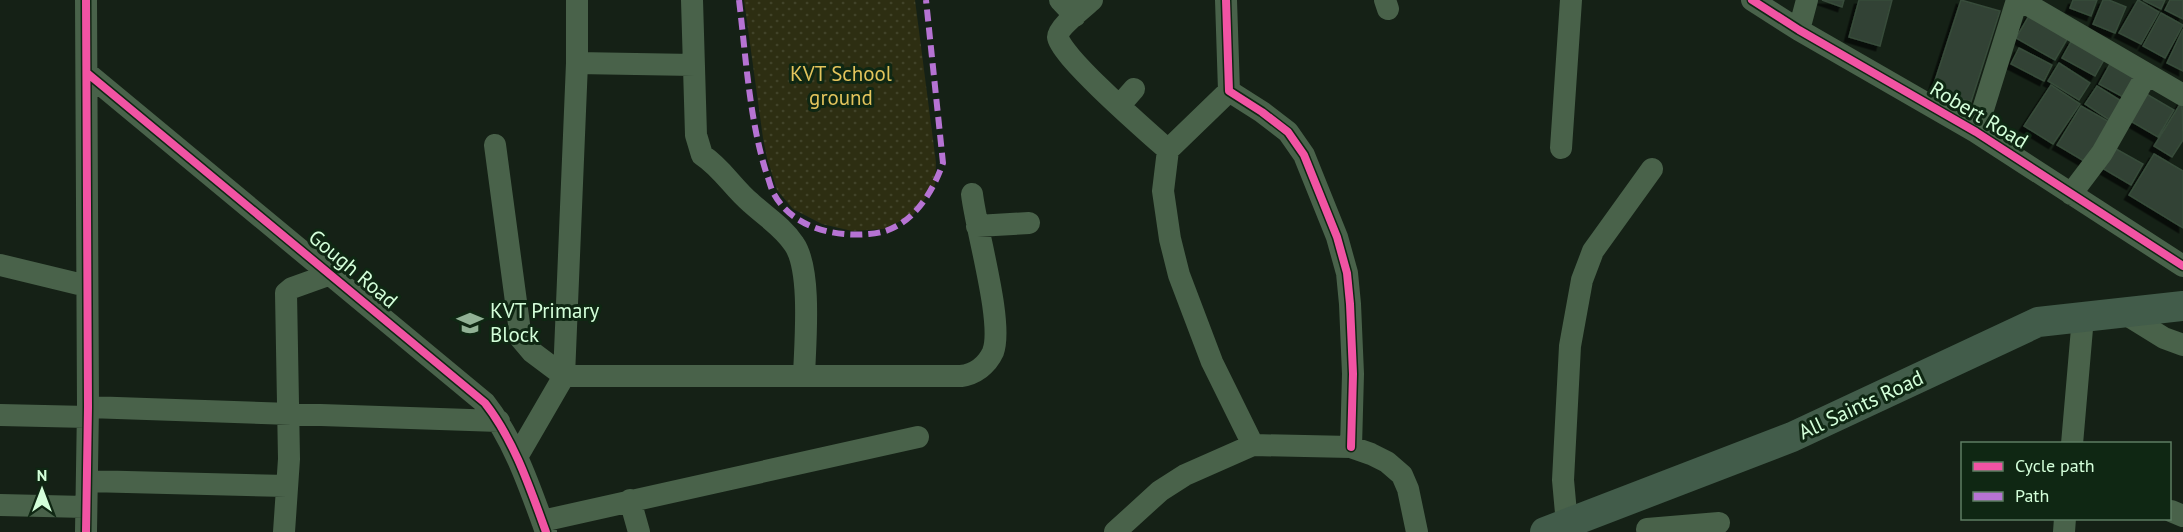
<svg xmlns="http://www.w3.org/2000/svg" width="2183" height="532" font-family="'PT Sans',sans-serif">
  <defs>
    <pattern id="park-dots" width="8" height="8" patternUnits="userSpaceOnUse" patternTransform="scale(1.5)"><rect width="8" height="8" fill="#2d2e12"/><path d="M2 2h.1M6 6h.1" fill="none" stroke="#414329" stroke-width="1.8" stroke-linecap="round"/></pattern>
    <filter id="shadow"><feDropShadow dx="-4.5" dy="4.5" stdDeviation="0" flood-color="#0009"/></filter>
  </defs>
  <rect width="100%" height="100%" fill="#152116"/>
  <path fill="url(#park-dots)" d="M744,0H915L936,163L935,185L913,215L884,229L852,231L822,224L793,209L777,190L767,158L763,138Z"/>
  <path fill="#324334" stroke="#374b3a" stroke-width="1.5" filter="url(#shadow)" d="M1822,0H1844L1842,7Z
    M1859,0H1892L1880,46L1849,37Z
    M1961,0L2000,11L1971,102L1932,90Z
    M2073,0H2097L2091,16L2070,8Z
    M2103,0H2109L2126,7L2115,33L2093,24Z
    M2138,0L2159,12L2141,44L2119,33Z
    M2143,0H2165L2161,9Z
    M2170,0H2183V19L2165,10Z
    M2161,13L2183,25L2165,58L2143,46Z
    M2030,14L2069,36L2055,60L2016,38Z
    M2183,29V71L2167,63Z
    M2072,40L2105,58L2095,76L2062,58Z
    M2019,48L2052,65L2044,81L2011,64Z
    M2059,63L2090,83L2079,100L2048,81Z
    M2110,64L2136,78L2125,98L2099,84Z
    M2051,85L2080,104L2053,144L2024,126Z
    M2097,86L2126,104L2114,123L2085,104Z
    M2143,92L2174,110L2158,137L2127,119Z
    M2182,101L2183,140L2172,157L2154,146Z
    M2081,106L2113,124L2089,164L2057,145Z
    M2109,145L2143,164L2131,185L2097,165Z
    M2154,154L2183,171V228L2129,195Z"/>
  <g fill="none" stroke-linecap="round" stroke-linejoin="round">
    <path stroke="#49624a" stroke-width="22" d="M86,0L88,407L86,532
      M692,0L696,135L702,155C722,168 733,188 751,203C765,216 783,227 794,244C812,270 805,344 804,376
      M1060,0L1075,16
      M1092,0C1085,7 1058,27 1058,37C1059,55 1150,134 1168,150
      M1226,0L1229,91L1262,112L1288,132L1304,155L1337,237L1347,273L1350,304L1353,374L1351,447
      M1385,0L1388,9
      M1752,0L1799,30L1976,132L2183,266
      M2020,0L2183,95
      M1799,30L1807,0
      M577,63L694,65
      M87,73L485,403C514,440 530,488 546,532
      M1229,91L1168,150L1163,191L1170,239L1179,275L1212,362L1253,445
      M1120,105L1134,89
      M1976,132L2017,0
      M495,145L521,339L532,352L564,376
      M1561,148L1571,0
      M2071,194L2102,153L2147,74
      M977,226L1029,223
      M0,265L87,286
      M2122,312L2164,338L2183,345
      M564,376L577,63V0
      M88,407L499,421
      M0,415L88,417
      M2072,444L2083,317
      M517,457L564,376H961C975,374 987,365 993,352C1004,323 976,230 972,194
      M87,481L287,486
      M630,500L639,532
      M0,505L86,507
      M2171,511L2183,516
      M542,521L918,437
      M1567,524L1563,480L1570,346L1582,280L1593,251L1652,169
      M1647,529L1719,523
      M284,532L289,459L286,293L292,288L331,274
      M1115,532L1160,491L1185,475L1253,445L1351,447L1371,454L1387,462L1402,475L1408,489L1417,532
      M2064,532L2065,518"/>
    <path stroke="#425c4a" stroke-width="30" d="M1545,532L1792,437L2038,322L2183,306"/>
    <path stroke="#b673d3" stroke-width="6" stroke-dasharray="12 6" stroke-linecap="butt" d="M739,0C746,57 749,117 766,172C769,179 770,187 774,194C793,228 834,237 869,234C908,232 931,197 943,163L926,0"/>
    <g stroke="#0f2713" stroke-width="11">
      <path id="cycleway" d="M86,0L88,407L86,532
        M1226,0L1229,91L1262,112L1288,132L1304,155L1337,237L1347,273L1350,304L1353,374L1351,447
        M1752,0L1799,30L1976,132L2183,266
        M87,73L485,403C514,440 530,488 546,532"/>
    </g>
    <use href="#cycleway" stroke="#f153a3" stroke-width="8"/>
  </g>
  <defs>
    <g id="school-bare" transform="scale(2.07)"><path d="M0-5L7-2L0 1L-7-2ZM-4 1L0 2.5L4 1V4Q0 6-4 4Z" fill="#91b195" stroke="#0f2713" stroke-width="2.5" paint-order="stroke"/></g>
  </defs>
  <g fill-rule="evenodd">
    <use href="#school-bare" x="470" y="323"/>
  </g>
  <g text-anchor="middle" stroke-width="6" stroke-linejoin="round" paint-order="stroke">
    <g font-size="21" fill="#e3c45c" stroke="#0f2713">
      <text x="841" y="81">KVT School<tspan x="841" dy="24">ground</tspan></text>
    </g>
    <g font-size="21" fill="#d4ffda" stroke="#0f2713">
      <text transform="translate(1979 115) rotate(31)" y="7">Robert Road</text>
      <text transform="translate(353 269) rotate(40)" y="7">Gough Road</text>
      <text transform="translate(1861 405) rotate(-25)" y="7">All Saints Road</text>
    </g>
    <g font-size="21" fill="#d4ffda" stroke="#0f2713" text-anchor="start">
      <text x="490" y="318">KVT Primary<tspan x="490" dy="24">Block</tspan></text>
    </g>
  </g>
  <rect x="1961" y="442" width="210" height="78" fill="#0f2713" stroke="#5e7d63" stroke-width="1.5"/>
  <rect x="1973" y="462" width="30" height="9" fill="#f153a3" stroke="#5e7d63" stroke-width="1.5"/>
  <text x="2015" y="472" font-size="18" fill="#d4ffda">Cycle path</text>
  <rect x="1973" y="492" width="30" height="9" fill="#b673d3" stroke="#5e7d63" stroke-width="1.5"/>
  <text x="2015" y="502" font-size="18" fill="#d4ffda">Path</text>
  <g transform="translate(42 490)" stroke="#0f2713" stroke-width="4.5" paint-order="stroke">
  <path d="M0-4.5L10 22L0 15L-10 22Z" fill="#d4ffda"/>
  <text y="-9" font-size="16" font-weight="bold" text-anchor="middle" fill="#d4ffda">N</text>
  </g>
</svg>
